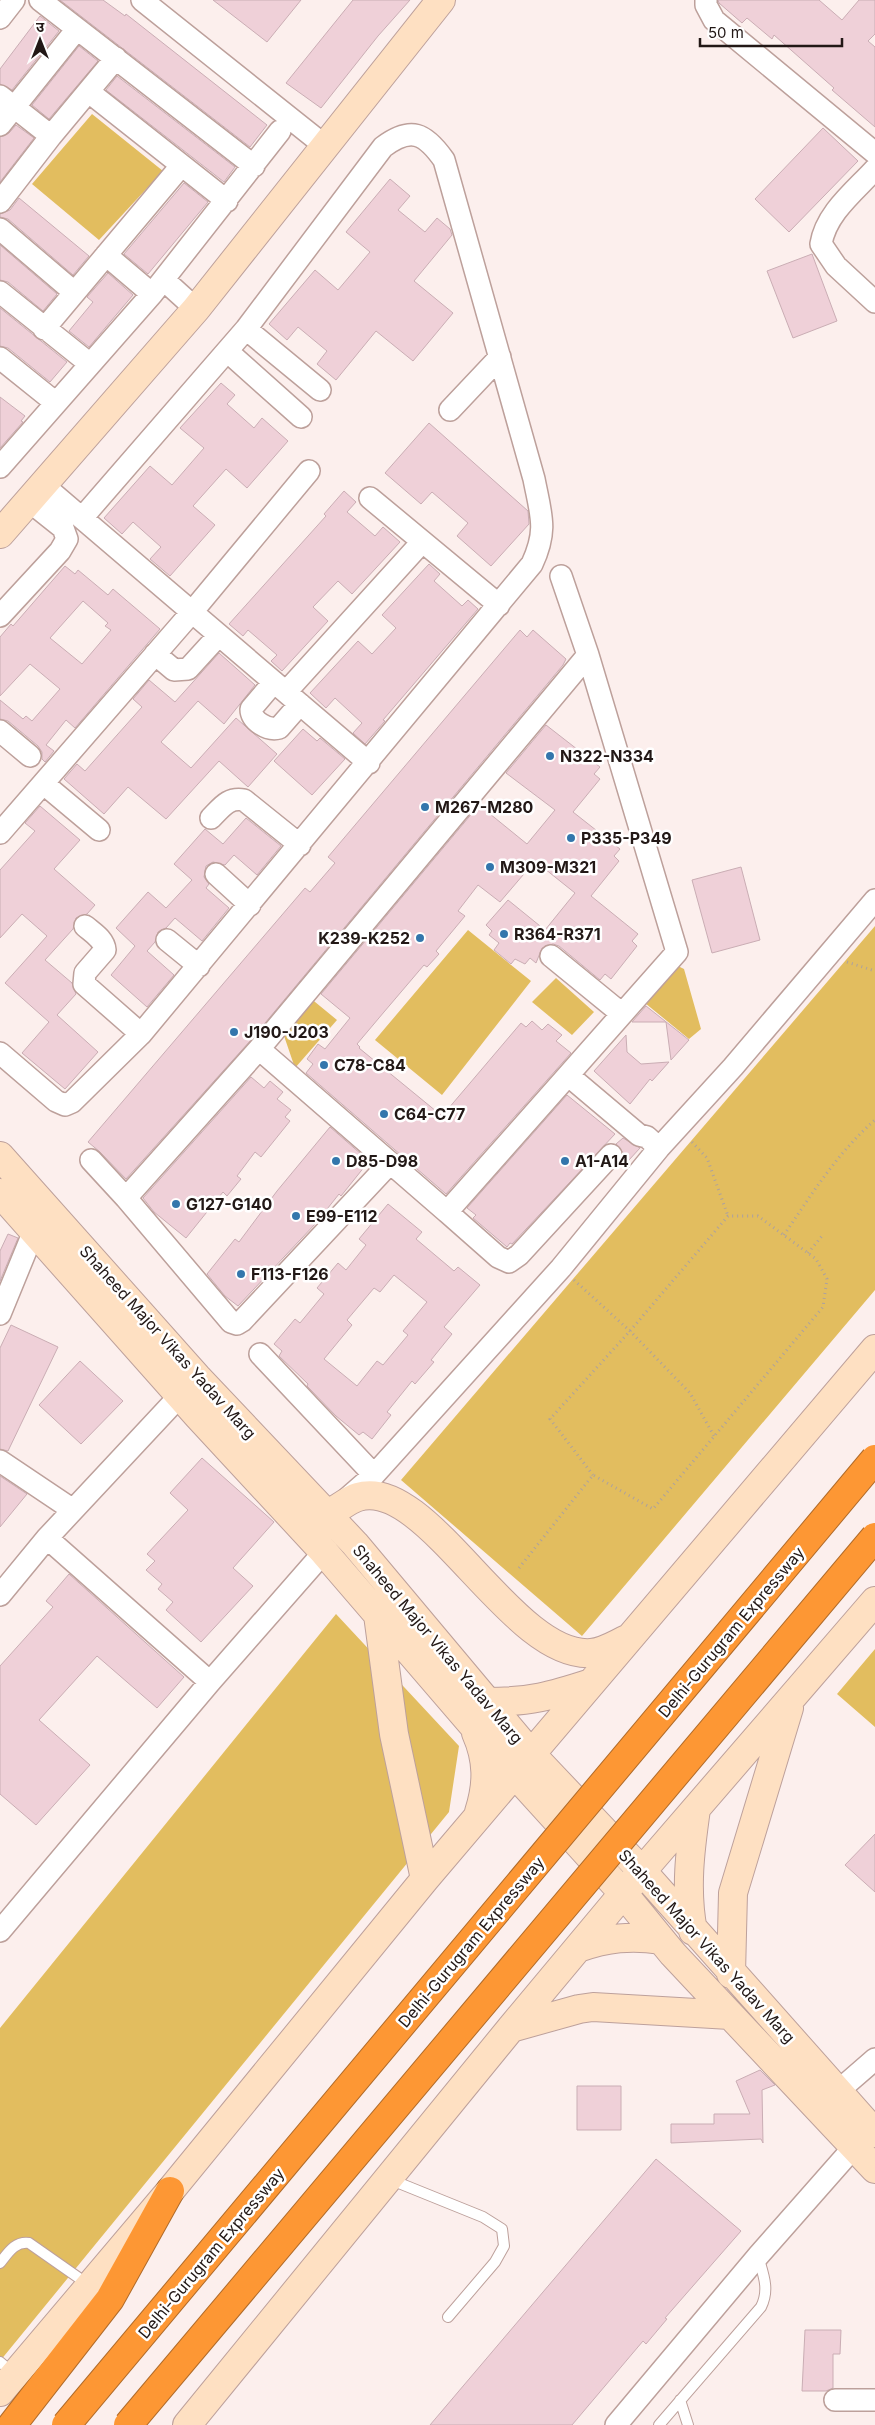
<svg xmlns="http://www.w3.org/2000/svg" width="875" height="2425" font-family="Inter,'Noto Sans Devanagari',sans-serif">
  <rect width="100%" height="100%" fill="#fcefed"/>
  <path fill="#e2bd5f" d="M92,114L163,171L99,240L32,184Z
    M875,926V1290L582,1636L401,1480Z
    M468,930L531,981L442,1095L375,1040Z
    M678,966L684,969L701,1029L689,1039L645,1003Z
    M556,978L594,1012L572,1035L532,1002Z
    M309,997L337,1020L295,1068L282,1030Z
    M336,1614L459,1746L449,1812L0,2361V2028Z
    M875,1649V1727L837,1694Z"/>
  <path fill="#efd0d8" stroke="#caadb4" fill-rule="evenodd" d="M60,0H103L125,16L126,14L267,125L250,147Z
    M213,0H301L267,42Z
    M353,0H410L378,36L321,108L286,83Z
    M718,0H819L842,20L859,0H875V34L868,41L875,47V127L832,90L834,88L774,35L772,39L747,18L742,23L719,3Z
    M40,16L59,31L12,90L0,84V69Z
    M79,46L98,61L49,119L32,105Z
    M117,76L235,167L224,182L106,90Z
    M16,125L34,138L0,182V137L9,133Z
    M823,128L858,161L789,232L755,199Z
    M390,179L410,196L398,210L425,232L437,218L450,229L452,235L414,281L453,313L413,361L376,331L336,380L317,364L327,351L298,327L287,340L269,324L315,270L338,290L370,252L346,232Z
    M184,183L208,202L148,274L124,254Z
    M19,198L89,256L73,275L8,219L0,217V214L10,210Z
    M0,245L57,294L43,311L8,282L0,280Z
    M812,254L837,321L793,338L767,271Z
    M108,273L133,295L89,347L69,331L93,302L87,297Z
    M0,308L67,362L50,382L8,348L0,346Z
    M221,383L235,395L227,404L254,428L262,418L288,441L247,488L226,469L193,506L215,525L170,576L150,559L161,547L133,522L122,534L104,518L150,466L172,485L204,448L180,428Z
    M0,397L25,416L21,421L23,422L0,448Z
    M429,423L528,511L529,524L491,566L457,536L468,523L432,492L421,504L385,473Z
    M344,491L356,502L347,512L375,536L383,527L400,542L352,594L338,581L313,607L328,621L282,671L271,661L277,655L248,630L243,636L229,624L326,516L324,514Z
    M429,564L440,574L434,581L462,606L468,600L478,609L383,720L385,721L365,744L353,733L362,723L335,698L326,708L310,693L358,641L372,654L396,628L382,615Z
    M65,566L75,574L78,570L108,595L113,589L160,629L75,728L66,720L46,745L54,751L45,762L42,759V752L38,746L8,721L0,719V700L23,719L26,716L32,721L60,689L30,664L0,696V637L11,624L13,626ZM83,601L108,623L105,626L111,630L82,664L50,638Z
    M520,630L527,637L533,630L566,659L563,665L250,1041L126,1179L100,1152L88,1142L305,888L310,892L335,863L328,857Z
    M219,653L255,685L224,724L198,701L161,742L191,768L236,718L277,754L248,787L219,761L166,819L128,787L104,814L64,779L77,764L85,771L142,707L133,699L149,680L175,702Z
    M546,725L600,767L594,774L600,779L573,812L620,849L614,856L619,861L591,896L638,934L632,941L637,946L611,979L605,974L600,980L559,946L553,944L542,948L536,963L530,958L525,964L515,959L511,964L494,950L499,943L489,935L492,931L486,925L508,900L545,930L575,893L535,861L500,902L478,885L458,911L465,916L436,951L439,954L427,967L424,965L384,1012L357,1044L360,1047L359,1048L442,1116L521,1023L526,1027L532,1021L542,1030L548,1024L562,1035L556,1041L571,1053L446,1194L306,1073L313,1064L307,1059L318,1044L325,1049L350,1018L321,994L479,805L527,844L555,810L506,773Z
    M303,729L317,741L320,738L345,759L312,795L274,761Z
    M40,806L80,840L54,869L95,905L87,914L76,918L73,929L45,960L72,983L76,994L57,1015L98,1052L65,1089L22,1053L49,1022L5,983L47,936L22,914L0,938V870L35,831L25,823Z
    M246,818L281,846L257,875L234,855L225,865L213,862L206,866L204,877L209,884L206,888L229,908L202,941L175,918L166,928L158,932L155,942L147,951L174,975L147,1007L111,975L135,946L116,928L148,892L166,908L192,880L174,864L205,829L223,844Z
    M741,867L760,940L712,953L692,880Z
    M646,1006L689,1040L671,1060L666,1022H632Z
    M626,1035L627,1052L641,1064L669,1062L652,1081L650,1079L630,1104L594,1071Z
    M251,1077L264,1088L270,1081L283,1092L277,1099L291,1110L285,1117L290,1121L261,1157L255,1152L237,1176L241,1179L227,1196L223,1192L186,1238L154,1212L143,1198Z
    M567,1095L615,1134L512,1244L510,1243L507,1247L473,1218L476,1215L467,1208Z
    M330,1127L369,1161L341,1196L339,1194L316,1223L238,1306L225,1296L207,1274L235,1239L239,1242L277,1191Z
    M623,1138L640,1148L629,1160L616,1144Z
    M388,1204L422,1232L416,1239L454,1271L458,1267L480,1285L444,1327L452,1334L431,1360L434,1362L415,1384L412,1381L387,1412L391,1415L372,1439L363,1432L359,1435L336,1416L307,1386L308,1384L279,1356L282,1351L274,1344L295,1319L300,1323L324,1294L317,1288L338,1263L346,1270L366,1245L359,1239ZM394,1275L427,1302L403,1331L408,1335L383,1365L377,1361L357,1386L324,1359L352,1325L347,1320L374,1288L380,1292Z
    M8,1234L18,1238L0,1281V1251Z
    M11,1325L58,1347L8,1451L0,1449V1348Z
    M80,1361L123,1401L81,1444L39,1405Z
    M202,1458L274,1522L233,1568L253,1586L201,1642L166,1610L173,1602L158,1589L162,1584L146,1570L155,1561L147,1554L188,1510L170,1493Z
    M0,1476L27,1494L0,1527Z
    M69,1574L184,1677L157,1708L97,1656L39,1720L90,1765L36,1825L0,1794V1666L53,1607L46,1601Z
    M875,1834V1892L845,1865Z
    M760,2070L775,2085L762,2090L763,2143L761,2139L671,2143V2124H714V2114H750L736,2081Z
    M577,2086H621V2130H577Z
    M656,2159L741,2231L665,2318L667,2319L646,2344L643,2341L572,2425H430Z
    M805,2330H841L840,2354H833V2388L826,2391H802Z"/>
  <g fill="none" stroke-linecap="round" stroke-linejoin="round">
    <g stroke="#bda09b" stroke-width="12">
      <path id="lane" d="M389,2179L483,2217L502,2229L504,2246L495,2262L448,2317
        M0,2263C8,2253 15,2241 29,2243L89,2285
        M0,2362L14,2374
        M680,2400L688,2425
        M659,2425L761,2307C770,2289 763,2274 758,2256"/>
    </g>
    <g stroke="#bda09b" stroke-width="24">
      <path id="street" d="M40,0L254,166
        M142,0L325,146
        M706,0V5L714,20L875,153
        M0,18L14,0
        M89,92L227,201
        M0,96L51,136
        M0,125L77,29
        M875,169C855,191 826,213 821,244L836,266L875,302
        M0,202L51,136L116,58
        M0,229L74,292
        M106,255L152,294
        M164,280L196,309
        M0,292L90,364
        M44,329L181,166
        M246,329L320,390
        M227,351L301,417
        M0,358L56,403
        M450,410L500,357
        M0,467L152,294L280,131
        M43,485L369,763
        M370,498L499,605
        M561,576L588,655
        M0,616L60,551L67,539L63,528L29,501
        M155,654L174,670L188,669L219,635
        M588,655L677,952L447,1212L259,1049Z
        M274,682L251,709C251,721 268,731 279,728L300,704
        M286,692L422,542
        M0,731L30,756
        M44,784L99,830
        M211,818C222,807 228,797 244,800L300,845
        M0,833L192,612L309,471
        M216,874L250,905
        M85,926C93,933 104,939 105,950L85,973L84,984L141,1034
        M167,940L199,966
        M551,956L622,1014
        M259,1049L126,1198L231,1322L237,1324L242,1321L390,1163
        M0,1053L56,1101L65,1105L72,1102L141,1034L532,564C548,530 541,515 534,479L444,160C425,133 411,126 383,147L246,329L82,518
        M569,1076L639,1135L647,1137L659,1148
        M91,1160L126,1198
        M447,1212L498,1257L509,1262L519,1255L611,1155
        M0,1314L34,1231
        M260,1354L374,1475
        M0,1461L73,1510
        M342,1503L374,1475L561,1268L659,1148L733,1067L875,900
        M47,1538L210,1682
        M0,1595L47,1538L189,1386
        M0,1931L210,1682L324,1552
        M837,2092L875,2059
        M835,2400H875
        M616,2425L758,2256L854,2147"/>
    </g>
    <g stroke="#bda09b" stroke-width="30">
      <path id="secondary" d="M0,534L196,309L441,0
        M0,1156L197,1377L355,1544L531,1754L642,1871L875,2133
        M0,1193L198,1416L324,1552L514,1773L623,1893L673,1954L875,2169
        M328,1514C338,1509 348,1500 358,1497C427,1475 512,1659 591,1653C604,1652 616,1644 627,1639
        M378,1615L394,1734L425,1879
        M487,1702C530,1702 551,1696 591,1683
        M476,1733C488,1760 488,1784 479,1812
        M693,1931C685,1890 690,1851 696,1809
        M578,1948C607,1938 631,1935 661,1940
        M731,1974L733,1893L789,1708
        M511,2028L579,2009L593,2007L730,2015
        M0,2392L170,2191L425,1879L875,1349
        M187,2425L511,2028L642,1871L875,1601"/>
    </g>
    <g stroke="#b06b2a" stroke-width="30">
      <path id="highway" d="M12,2425L110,2299L170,2191"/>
    </g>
    <path stroke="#ada19f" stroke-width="3" stroke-dasharray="1 4" stroke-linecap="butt" d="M847,962L875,971
      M692,1142L707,1158L728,1216
      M784,1235C811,1195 838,1152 875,1120
      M808,1253L822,1236
      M574,1280L630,1331L690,1393L714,1436
      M519,1568L593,1475L653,1509L823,1307L827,1279L816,1259L758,1216H728L630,1331L550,1419L593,1475"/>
    <use href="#lane" stroke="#fff" stroke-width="10"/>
    <use href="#street" stroke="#fff" stroke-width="21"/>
    <use href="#secondary" stroke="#fee0c2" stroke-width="28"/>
    <use href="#highway" stroke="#fd9734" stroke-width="28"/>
    <g stroke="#b06b2a" stroke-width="30" stroke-linecap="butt">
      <path id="highway-bridge" d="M66,2425L875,1459
        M128,2425L875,1537"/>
    </g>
    <use href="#highway-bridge" stroke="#fd9734" stroke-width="28"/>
  </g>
  <g fill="#3376ac" stroke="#fff" stroke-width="2">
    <circle cx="550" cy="756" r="5"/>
    <circle cx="425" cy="807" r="5"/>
    <circle cx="571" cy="838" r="5"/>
    <circle cx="490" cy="867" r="5"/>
    <circle cx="504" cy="934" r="5"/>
    <circle cx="420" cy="938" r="5"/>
    <circle cx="234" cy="1032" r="5"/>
    <circle cx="324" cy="1065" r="5"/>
    <circle cx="384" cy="1114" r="5"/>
    <circle cx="336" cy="1161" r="5"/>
    <circle cx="565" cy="1161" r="5"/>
    <circle cx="176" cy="1204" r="5"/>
    <circle cx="296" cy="1216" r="5"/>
    <circle cx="241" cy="1274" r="5"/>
  </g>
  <g text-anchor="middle" stroke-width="5" stroke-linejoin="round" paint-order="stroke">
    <g font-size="16" font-weight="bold" fill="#221816" stroke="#fff" text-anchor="start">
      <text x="560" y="762">N322-N334</text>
      <text x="435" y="813">M267-M280</text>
      <text x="581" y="844">P335-P349</text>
      <text x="500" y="873">M309-M321</text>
      <text x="514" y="940">R364-R371</text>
      <text x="410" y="944" text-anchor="end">K239-K252</text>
      <text x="244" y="1038">J190-J203</text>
      <text x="334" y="1071">C78-C84</text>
      <text x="394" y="1120">C64-C77</text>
      <text x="346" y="1167">D85-D98</text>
      <text x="575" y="1167">A1-A14</text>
      <text x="186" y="1210">G127-G140</text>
      <text x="306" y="1222">E99-E112</text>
      <text x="251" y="1280">F113-F126</text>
    </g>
    <g font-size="16" fill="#221816" stroke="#fff">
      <text transform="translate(168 1342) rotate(48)" y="6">Shaheed Major Vikas Yadav Marg</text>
      <text transform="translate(731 1632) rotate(-50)" y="6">Delhi-Gurugram Expressway</text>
      <text transform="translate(438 1644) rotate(50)" y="6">Shaheed Major Vikas Yadav Marg</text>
      <text transform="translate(471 1942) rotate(-50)" y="6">Delhi-Gurugram Expressway</text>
      <text transform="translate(707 1946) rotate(48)" y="6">Shaheed Major Vikas Yadav Marg</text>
      <text transform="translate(211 2253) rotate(-50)" y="6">Delhi-Gurugram Expressway</text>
    </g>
  </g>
  <g transform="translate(40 40)" stroke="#ffffff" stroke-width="4" paint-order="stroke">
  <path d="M0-4L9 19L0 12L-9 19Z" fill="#221816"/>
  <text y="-8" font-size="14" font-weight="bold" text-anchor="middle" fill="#221816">उ</text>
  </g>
  <path d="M700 38v8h142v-8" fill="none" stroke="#221816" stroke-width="2.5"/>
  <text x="708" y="38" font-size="15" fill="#221816" stroke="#ffffff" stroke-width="4" paint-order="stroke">50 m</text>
</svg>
